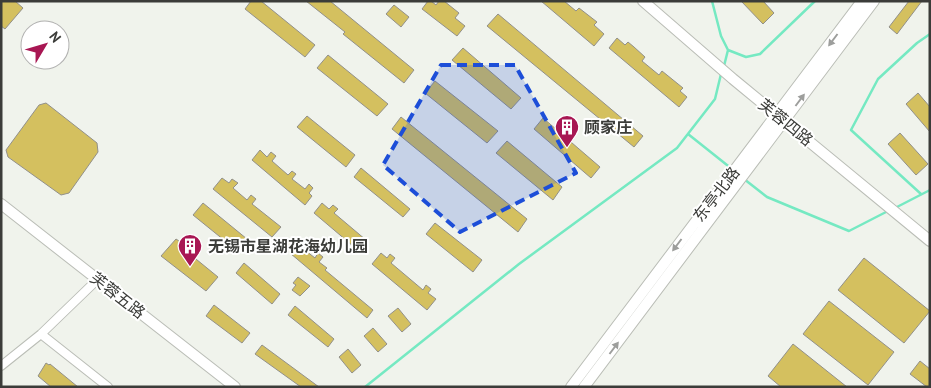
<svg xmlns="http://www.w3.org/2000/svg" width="931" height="388" font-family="'PT Sans','Noto Sans SC',sans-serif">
  <rect width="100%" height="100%" fill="#f0f3ec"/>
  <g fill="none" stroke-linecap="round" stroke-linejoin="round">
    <path stroke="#75e9c2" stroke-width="2.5" d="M712,1L721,36L728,50
      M724,66L728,50L746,57L760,54L815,1
      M688,134L732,169
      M744,179L767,197L849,231L888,211
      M921,194L851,130L878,79L917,43L930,34
      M895,208L930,190
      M365,387L519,264L677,148L715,99L721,74"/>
  </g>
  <path fill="#d4c05f" stroke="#92908a" d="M1,1H15L23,8L5,29L1,26Z
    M251,1H261L315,45L305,57L245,9Z
    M306,1H330L414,70L404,83L343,34L345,32Z
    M428,1H431L436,5L439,1H444L459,13L455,18L465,26L457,36L422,9Z
    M541,1H564L576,11L579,8L597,22L594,25L604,34L594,46Z
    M741,1H763L774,13L763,24Z
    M909,1H922L897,34L889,27Z
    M394,5L409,17L401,27L386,14Z
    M498,14L643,136L634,147L487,26Z
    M617,38L625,45L628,42L634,47L645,57L642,61L659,75L662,71L683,88L680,91L687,97L679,107L609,48Z
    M463,48L521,98L511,109L452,60Z
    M328,55L388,104L377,116L317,68Z
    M435,81L498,131L487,143L425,93Z
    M918,93L930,107V132L906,104Z
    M46,103L97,143L98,152L69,193L61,195L8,157L6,150L39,105Z
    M307,116L355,155L346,167L297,127Z
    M401,117L527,219L518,232L392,129Z
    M543,118L600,167L591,178L534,129Z
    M900,133L928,164L916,175L888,144Z
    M507,141L562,187L553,200L496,153Z
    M260,150L267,157L271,152L276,156L272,161L288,175L292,171L296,174L292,179L305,189L309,184L313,188L309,193L312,196L305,205L252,160Z
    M361,168L410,209L403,217L354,177Z
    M222,178L229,183L232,179L238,183L233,188L247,200L251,195L256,199L252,204L281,227L272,237L213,189Z
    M203,203L247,239L243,244L240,243L235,249L193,215Z
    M322,203L329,209L333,205L338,209L334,213L366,240L364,243L366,245L360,252L314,213Z
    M435,223L482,260L473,272L426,234Z
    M300,238L305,242L301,247L315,258L318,253L323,257L319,262L327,268L325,270L373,310L367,318L284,248L291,239L296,243Z
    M176,239L182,243L180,246L218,277L206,291L161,256Z
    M381,253L387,258L390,254L395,258L391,263L423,290L426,285L431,289L428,293L436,299L427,310L372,264Z
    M864,258L930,311L904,343L838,290Z
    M244,263L280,294L272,304L236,273Z
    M298,277L310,286L300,296L292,290L296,285L293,283Z
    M829,301L894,352L868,385L803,334Z
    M214,305L250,333L242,343L206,316Z
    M295,306L334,339L328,347L288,315Z
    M398,308L411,324L402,332L388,316Z
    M373,328L387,344L378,352L364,336Z
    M793,344L847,387H781L768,376Z
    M262,345L319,387H301L255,354Z
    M348,349L361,365L352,373L339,357Z
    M920,361L930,369V387H927L910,374Z
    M46,363L49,365L50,364L78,387H51L38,376Z"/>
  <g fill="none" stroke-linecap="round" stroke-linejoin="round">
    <g stroke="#babdb6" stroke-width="10">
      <path id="street" d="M41,334L108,387
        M1,366L41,334L98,279"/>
    </g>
    <g stroke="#babdb6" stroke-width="12">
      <path id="secondary" d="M643,1L733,79L930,241
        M1,204L235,387
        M571,387L862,1
        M584,387L874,1"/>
    </g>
    <use href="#street" stroke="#fff" stroke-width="8"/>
    <use href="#secondary" stroke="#fff" stroke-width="10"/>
  </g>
  <defs><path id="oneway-solid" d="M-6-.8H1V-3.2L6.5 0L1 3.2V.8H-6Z" transform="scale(1.25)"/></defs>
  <g fill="#9d9e9c">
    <use href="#oneway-solid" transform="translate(833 40) rotate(127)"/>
    <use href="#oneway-solid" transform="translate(800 100) rotate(-53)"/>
    <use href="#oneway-solid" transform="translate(677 245) rotate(127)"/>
    <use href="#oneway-solid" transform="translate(614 348) rotate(-53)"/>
  </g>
  <path fill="#1d4ed8" fill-opacity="0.2" stroke="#1d4ed8" stroke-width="4" stroke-dasharray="10 6" stroke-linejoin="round" d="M441,65H515L576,173L460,232L383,165Z"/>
  <defs>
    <g id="building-pin" transform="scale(1.25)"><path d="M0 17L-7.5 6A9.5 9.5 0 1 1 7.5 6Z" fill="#a81753" stroke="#fff"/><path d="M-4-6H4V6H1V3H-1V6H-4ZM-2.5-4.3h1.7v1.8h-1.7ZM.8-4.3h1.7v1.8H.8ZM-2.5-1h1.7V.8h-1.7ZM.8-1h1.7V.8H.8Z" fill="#fff"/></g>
  </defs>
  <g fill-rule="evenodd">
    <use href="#building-pin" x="567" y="127"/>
    <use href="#building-pin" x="190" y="246"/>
  </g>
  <g text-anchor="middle" stroke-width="4" stroke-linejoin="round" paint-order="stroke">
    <g font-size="16" fill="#3b3c39" stroke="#fff">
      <text transform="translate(786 122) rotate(39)" y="6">芙蓉四路</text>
      <text transform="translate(716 194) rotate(-52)" y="6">东亭北路</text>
      <text transform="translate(118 295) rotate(38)" y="6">芙蓉五路</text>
    </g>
    <g font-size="16" font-weight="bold" fill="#3b3c39" stroke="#fff" text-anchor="start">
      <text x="584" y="133">顾家庄</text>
      <text x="208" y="252">无锡市星湖花海幼儿园</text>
    </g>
  </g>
  <rect width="931" height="388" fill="none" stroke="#3b3c39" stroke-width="5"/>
  <g transform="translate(45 45) rotate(52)"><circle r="24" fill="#ffffff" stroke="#b1b1b0"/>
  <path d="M0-4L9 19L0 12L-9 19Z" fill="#a81753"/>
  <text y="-8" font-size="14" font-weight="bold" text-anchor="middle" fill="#3b3c39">N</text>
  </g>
</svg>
